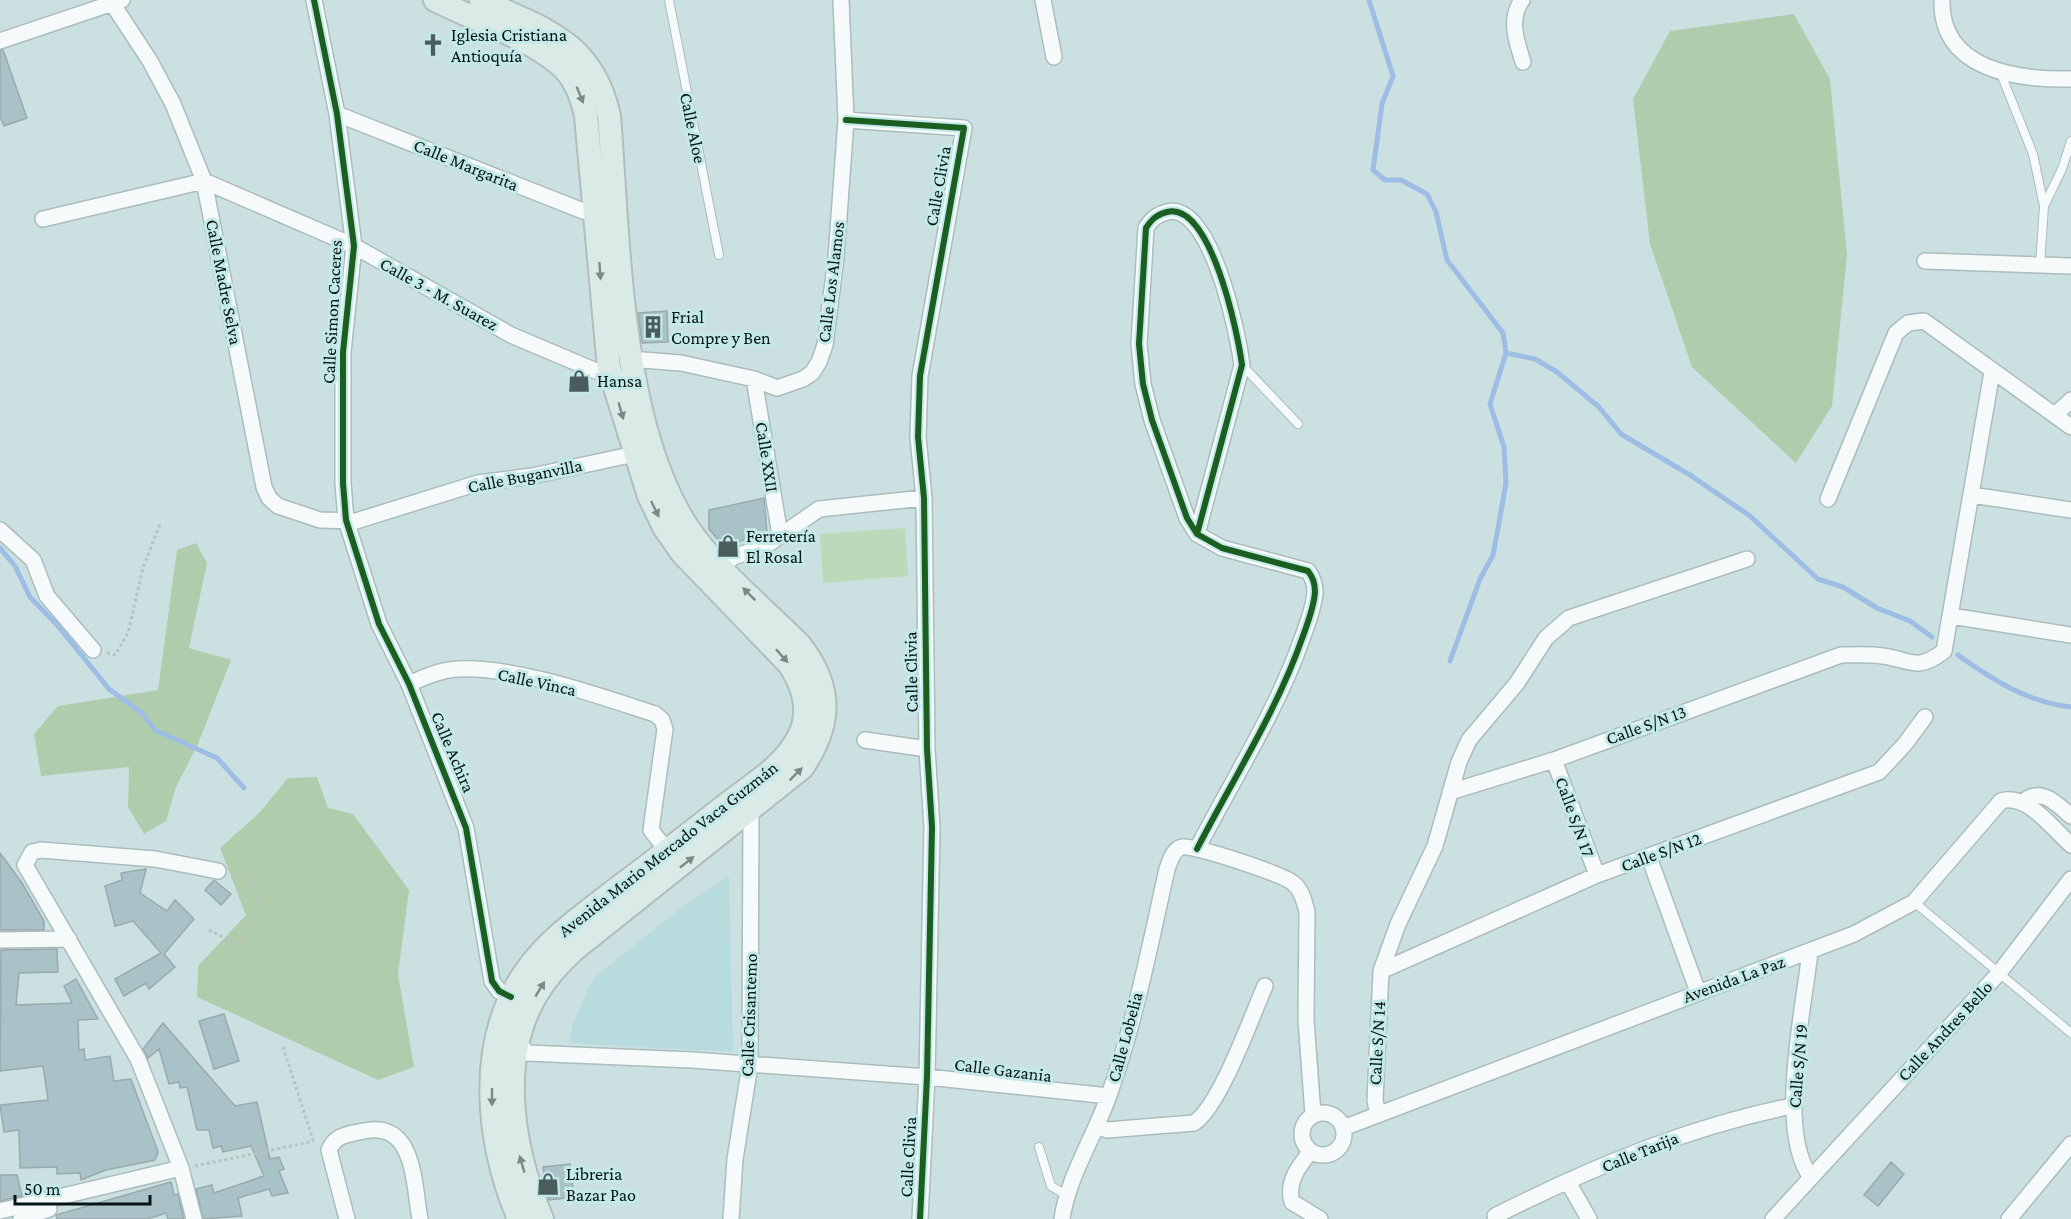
<svg xmlns="http://www.w3.org/2000/svg" width="2071" height="1219" font-family="'Crimson Pro',serif">
  <rect width="100%" height="100%" fill="#cbe1e1"/>
  <path fill="#b8dcdd" d="M729,876L733,1052L569,1043L573,1024L588,988L596,976L682,907Z"/>
  <path fill="#bbdab9" d="M905,528L908,576L823,583L820,534Z"/>
  <path fill="#afcdad" d="M1794,14L1830,79L1847,255L1832,406L1796,463L1692,367L1650,244L1633,99L1670,31Z
    M196,543L207,563L189,648L231,660L198,744L176,787L166,821L144,834L128,807L129,767L41,776L34,734L58,706L158,690L177,550Z
    M317,777L328,808L353,814L409,890L398,974L414,1067L378,1080L197,997L198,966L246,915L220,848L259,813L288,778Z"/>
  <g fill="none" stroke-linecap="round" stroke-linejoin="round">
    <path stroke="#9dbde4" stroke-width="5" d="M1369,0L1393,76L1382,104L1373,170L1385,180H1401L1427,194L1436,212L1447,260L1503,333L1506,353L1490,404L1504,447L1506,483L1499,523L1493,555L1480,579L1450,661
      M1506,353L1535,359L1557,372L1599,407L1621,434L1690,475L1750,516L1818,579L1843,587L1877,608L1910,621L1932,637
      M0,548L15,566L30,597L58,626L109,689L142,713L155,730L217,758L244,788
      M1958,655C1993,680 2027,702 2071,707"/>
  </g>
  <path fill="#a9c2c8" stroke="#9aa9ac" stroke-width="1.5" d="M3,50L27,118L4,126L0,117V51Z
    M667,311L668,342L642,343L638,313Z
    M764,498L767,533L723,546L709,529V510Z
    M0,853L22,883L44,921V930H0Z
    M146,869L140,893L167,911L175,900L194,919L164,954L175,967L149,989L146,983L124,996L115,979L161,953L133,921L115,926L105,886L122,880L121,873Z
    M214,880L231,894L221,905L205,890Z
    M57,949L58,972L19,973L16,1005L72,1003L64,986L76,979L98,1019L78,1020L79,1050L84,1049L85,1060L110,1056L114,1081L131,1079L158,1152L155,1160L106,1170L81,1180L80,1173L57,1174V1167L20,1168L19,1130L4,1132L0,1105L48,1100L43,1066L0,1071L1,950Z
    M224,1014L239,1061L214,1069L199,1021Z
    M163,1023L235,1106L257,1102L270,1159L279,1157L284,1169L279,1171L288,1193L272,1196L269,1189L238,1198L242,1216L203,1219L196,1189L212,1185L214,1193L264,1176L251,1146L223,1152L221,1146L213,1148L209,1130H197L187,1087L180,1088L179,1082L169,1084L159,1049L148,1058L143,1049Z
    M1891,1162L1904,1174L1878,1206L1864,1195Z
    M570,1164L574,1197L549,1200L543,1167Z
    M0,1175H17L22,1196L0,1201Z
    M171,1182L174,1195L178,1194L184,1219H168L166,1213L148,1219H57L56,1215Z"/>
  <g fill="none" stroke-linecap="round" stroke-linejoin="round">
    <g stroke="#abbcbc" stroke-width="10">
      <path id="service" d="M669,0L719,255
        M2001,74L2033,154L2044,206L2040,265
        M2044,206L2062,169L2071,141
        M1242,365L1298,424
        M1914,902L2071,1033
        M1039,1147L1051,1186L1068,1196"/>
    </g>
    <g stroke="#abbcbc" stroke-width="18">
      <path id="minor" d="M110,0L150,61L173,104L204,181L264,487L269,498L278,506L320,520L356,521L478,483L532,476L635,454
        M314,0L337,114L354,246L343,352V483L346,520L379,624L409,684L466,828L492,981L499,991L511,997
        M1043,0L1054,57
        M1522,0C1508,20 1517,42 1523,62
        M1942,0C1940,70 2017,80 2071,79
        M0,41L122,0
        M337,114L583,211L596,213
        M846,120L964,128L920,376L918,437L924,498L927,749L932,827L927,1077L920,1219
        M43,219L204,181L354,246L511,335L596,371L609,368
        M1925,261L2071,266
        M630,362L643,360L681,363L754,379L777,388L803,379L812,373L819,362L825,345L836,258L846,120L841,0
        M754,379L780,535
        M2055,415L2071,400
        M1972,495L2071,510
        M1828,499L1896,333L1908,323L1924,321L2071,427
        M0,530L33,560L47,596L93,650
        M723,567L733,557L764,547L819,509L924,498
        M1951,616L2071,635
        M409,684C424,677 440,670 457,669C516,666 599,696 655,714L662,720L665,729L651,830L667,851
        M865,740L927,749
        M1554,760L1597,875
        M1450,792L1554,760L1841,655C1855,655 1869,654 1883,656C1911,660 1917,672 1944,651L1992,372
        M2023,802C2041,786 2057,804 2071,816
        M1197,849C1233,779 1277,711 1303,636C1308,622 1314,607 1315,592C1315,583 1313,578 1308,571L1222,548L1197,534L1187,518L1152,420L1143,384L1139,344L1146,228C1152,219 1156,215 1167,212C1211,201 1238,334 1242,365L1197,534
        M1649,857L1698,992
        M0,940L69,939
        M1810,952C1804,1007 1776,1132 1811,1177
        M1381,971L1597,875L1879,772L1905,744L1925,717
        M519,1043L527,1053L692,1060L927,1077L1109,1096
        M1302 1134a21 21 0 1 1 42 0a21 21 0 1 1-42 0Z
        M1378,1115L1375,1100L1381,971L1398,924L1435,846L1459,762L1469,740L1517,683L1546,638L1569,618L1747,559
        M1098,1127L1107,1130L1194,1123C1220,1106 1251,1018 1265,986
        M1343,1128L1854,934L1914,902L2001,801C2027,793 2052,828 2071,845
        M1311,1151C1299,1166 1286,1182 1292,1202L1320,1219
        M1568,1182L1589,1219
        M0,1211L181,1168
        M1495,1216C1590,1168 1688,1127 1792,1106
        M21,1219L49,1209
        M194,1219L181,1168L138,1059L25,865L32,852L41,850L155,859L218,871
        M347,1219L329,1150C335,1136 345,1135 359,1132C415,1117 413,1180 420,1219
        M731,1219L735,1159L750,1065L751,811
        M1062,1219C1068,1176 1095,1136 1109,1095C1135,1023 1150,945 1167,869C1170,861 1173,849 1182,847C1195,845 1282,874 1293,883C1302,890 1304,901 1307,912L1306,1020L1313,1115
        M1773,1219L1999,973L2071,879
        M2009,1219L2071,1144"/>
    </g>
    <g stroke="#b2bdbd" stroke-width="26">
      <path id="primary" d="M435,0C470,18 531,39 559,64C575,77 582,97 586,116L609,368L649,496L664,527L682,553L789,664C804,687 812,715 797,740C783,766 753,784 731,801C694,830 657,859 619,887C586,913 550,937 526,971C475,1043 487,1143 519,1219
        M481,0C544,30 592,40 609,116C619,239 619,427 690,531C717,570 766,611 800,645C833,688 832,724 802,768L575,949C565,958 555,968 547,979C494,1047 511,1146 542,1219"/>
    </g>
    <path stroke="#bac1c1" stroke-width="3" stroke-dasharray="3 3" stroke-linecap="butt" d="M107,653L115,655L128,633L143,568L160,524
      M209,930L238,945C255,923 274,885 234,876
      M283,1047L313,1140
      M195,1166L314,1141"/>
    <use href="#service" stroke="#f7fafa" stroke-width="8"/>
    <use href="#minor" stroke="#f7fafa" stroke-width="15"/>
    <use href="#primary" stroke="#daebe7" stroke-width="22"/>
    <g stroke="#c3e9e9" stroke-width="10">
      <path id="cycleway" d="M314,0L337,114L354,246L343,352V483L346,520L379,624L409,684L466,828L492,981L499,991L511,997
        M846,120L964,128L920,376L918,437L924,498L927,749L932,827L927,1077L920,1219
        M1197,849C1233,779 1277,711 1303,636C1308,622 1314,607 1315,592C1315,583 1313,578 1308,571L1222,548L1197,534L1187,518L1152,420L1143,384L1139,344L1146,228C1152,219 1156,215 1167,212C1211,201 1238,334 1242,365L1197,534"/>
    </g>
    <use href="#cycleway" stroke="#1b5e20" stroke-width="6"/>
  </g>
  <defs><path id="oneway-solid" d="M-6-.8H1V-3.2L6.5 0L1 3.2V.8H-6Z" transform="scale(1.5)"/></defs>
  <g fill="#7b8a88">
    <use href="#oneway-solid" transform="translate(580 95) rotate(68)"/>
    <use href="#oneway-solid" transform="translate(600 271) rotate(86)"/>
    <use href="#oneway-solid" transform="translate(621 411) rotate(74)"/>
    <use href="#oneway-solid" transform="translate(655 509) rotate(64)"/>
    <use href="#oneway-solid" transform="translate(749 594) rotate(-135)"/>
    <use href="#oneway-solid" transform="translate(782 656) rotate(48)"/>
    <use href="#oneway-solid" transform="translate(796 774) rotate(-45)"/>
    <use href="#oneway-solid" transform="translate(687 862) rotate(-38)"/>
    <use href="#oneway-solid" transform="translate(540 989) rotate(-59)"/>
    <use href="#oneway-solid" transform="translate(492 1097) rotate(90)"/>
    <use href="#oneway-solid" transform="translate(522 1164) rotate(-106)"/>
  </g>
  <defs>
    <g id="church-bare" transform="scale(1.8)"><path d="M-1.2-6h2.4v3.5h3.3v2.4h-3.3V6h-2.4V-.1h-3.3v-2.4h3.3Z" fill="#4b5c5c" stroke="#c3e9e9" stroke-width="2.5" paint-order="stroke"/></g>
    <g id="building-bare" transform="scale(1.8)"><path d="M-4-6H4V6H1V3H-1V6H-4ZM-2.5-4.3h1.7v1.8h-1.7ZM.8-4.3h1.7v1.8H.8ZM-2.5-1h1.7V.8h-1.7ZM.8-1h1.7V.8H.8Z" fill="#4b5c5c" stroke="#c3e9e9" stroke-width="2.5" paint-order="stroke"/></g>
    <g id="shop-bare" transform="scale(1.8)"><path d="M-5-2.5h2.3a2.7 3.5 0 0 1 5.4 0H5L5.5 6h-11ZM-1.5-2.5h3a1.5 2.3 0 0 0-3 0Z" fill="#4b5c5c" stroke="#c3e9e9" stroke-width="2.5" paint-order="stroke"/></g>
  </defs>
  <g fill-rule="evenodd">
    <use href="#church-bare" x="433" y="45"/>
    <use href="#building-bare" x="653" y="327"/>
    <use href="#shop-bare" x="579" y="381"/>
    <use href="#shop-bare" x="728" y="546"/>
    <use href="#shop-bare" x="548" y="1184"/>
  </g>
  <g text-anchor="middle" stroke-width="6" stroke-linejoin="round" paint-order="stroke">
    <g font-size="18" fill="#061414" stroke="#c3e9e9" text-anchor="start">
      <text x="451" y="41">Iglesia Cristiana<tspan x="451" dy="21">Antioquía</tspan></text>
      <text x="671" y="323">Frial<tspan x="671" dy="21">Compre y Ben</tspan></text>
      <text x="597" y="387">Hansa</text>
      <text x="746" y="542">Ferretería<tspan x="746" dy="21">El Rosal</tspan></text>
      <text x="566" y="1180">Libreria<tspan x="566" dy="21">Bazar Pao</tspan></text>
    </g>
    <g font-size="18" fill="#061414" stroke="#c3e9e9">
      <text transform="translate(693 128) rotate(78)" y="6">Calle Aloe</text>
      <text transform="translate(466 165) rotate(22)" y="6">Calle Margarita</text>
      <text transform="translate(938 186) rotate(-80)" y="6">Calle Clivia</text>
      <text transform="translate(224 282) rotate(79)" y="6">Calle Madre Selva</text>
      <text transform="translate(831 282) rotate(-83)" y="6">Calle Los Alamos</text>
      <text transform="translate(439 294) rotate(29)" y="6">Calle 3 - M. Suarez</text>
      <text transform="translate(332 312) rotate(-87)" y="6">Calle Simon Caceres</text>
      <text transform="translate(767 457) rotate(81)" y="6">Calle XXII</text>
      <text transform="translate(525 476) rotate(-11)" y="6">Calle Buganvilla</text>
      <text transform="translate(911 672) rotate(-91)" y="6">Calle Clivia</text>
      <text transform="translate(537 682) rotate(12)" y="6">Calle Vinca</text>
      <text transform="translate(1646 725) rotate(-20)" y="6">Calle S/N 13</text>
      <text transform="translate(453 752) rotate(67)" y="6">Calle Achira</text>
      <text transform="translate(1575 817) rotate(70)" y="6">Calle S/N 17</text>
      <text transform="translate(668 849) rotate(-38)" y="6">Avenida Mario Mercado Vaca Guzmán</text>
      <text transform="translate(1661 852) rotate(-20)" y="6">Calle S/N 12</text>
      <text transform="translate(1734 979) rotate(-20)" y="6">Avenida La Paz</text>
      <text transform="translate(749 1015) rotate(-88)" y="6">Calle Crisantemo</text>
      <text transform="translate(1945 1031) rotate(-47)" y="6">Calle Andres Bello</text>
      <text transform="translate(1125 1037) rotate(-75)" y="6">Calle Lobelia</text>
      <text transform="translate(1377 1043) rotate(-87)" y="6">Calle S/N 14</text>
      <text transform="translate(1798 1066) rotate(-85)" y="6">Calle S/N 19</text>
      <text transform="translate(1003 1070) rotate(7)" y="6">Calle Gazania</text>
      <text transform="translate(1640 1152) rotate(-22)" y="6">Calle Tarija</text>
      <text transform="translate(908 1157) rotate(-87)" y="6">Calle Clivia</text>
    </g>
  </g>
  <path d="M15 1195v9h135v-9" fill="none" stroke="#061414" stroke-width="3"/>
  <text x="24" y="1195" font-size="18" fill="#061414" stroke="#c3e9e9" stroke-width="4.5" paint-order="stroke">50 m</text>
</svg>
